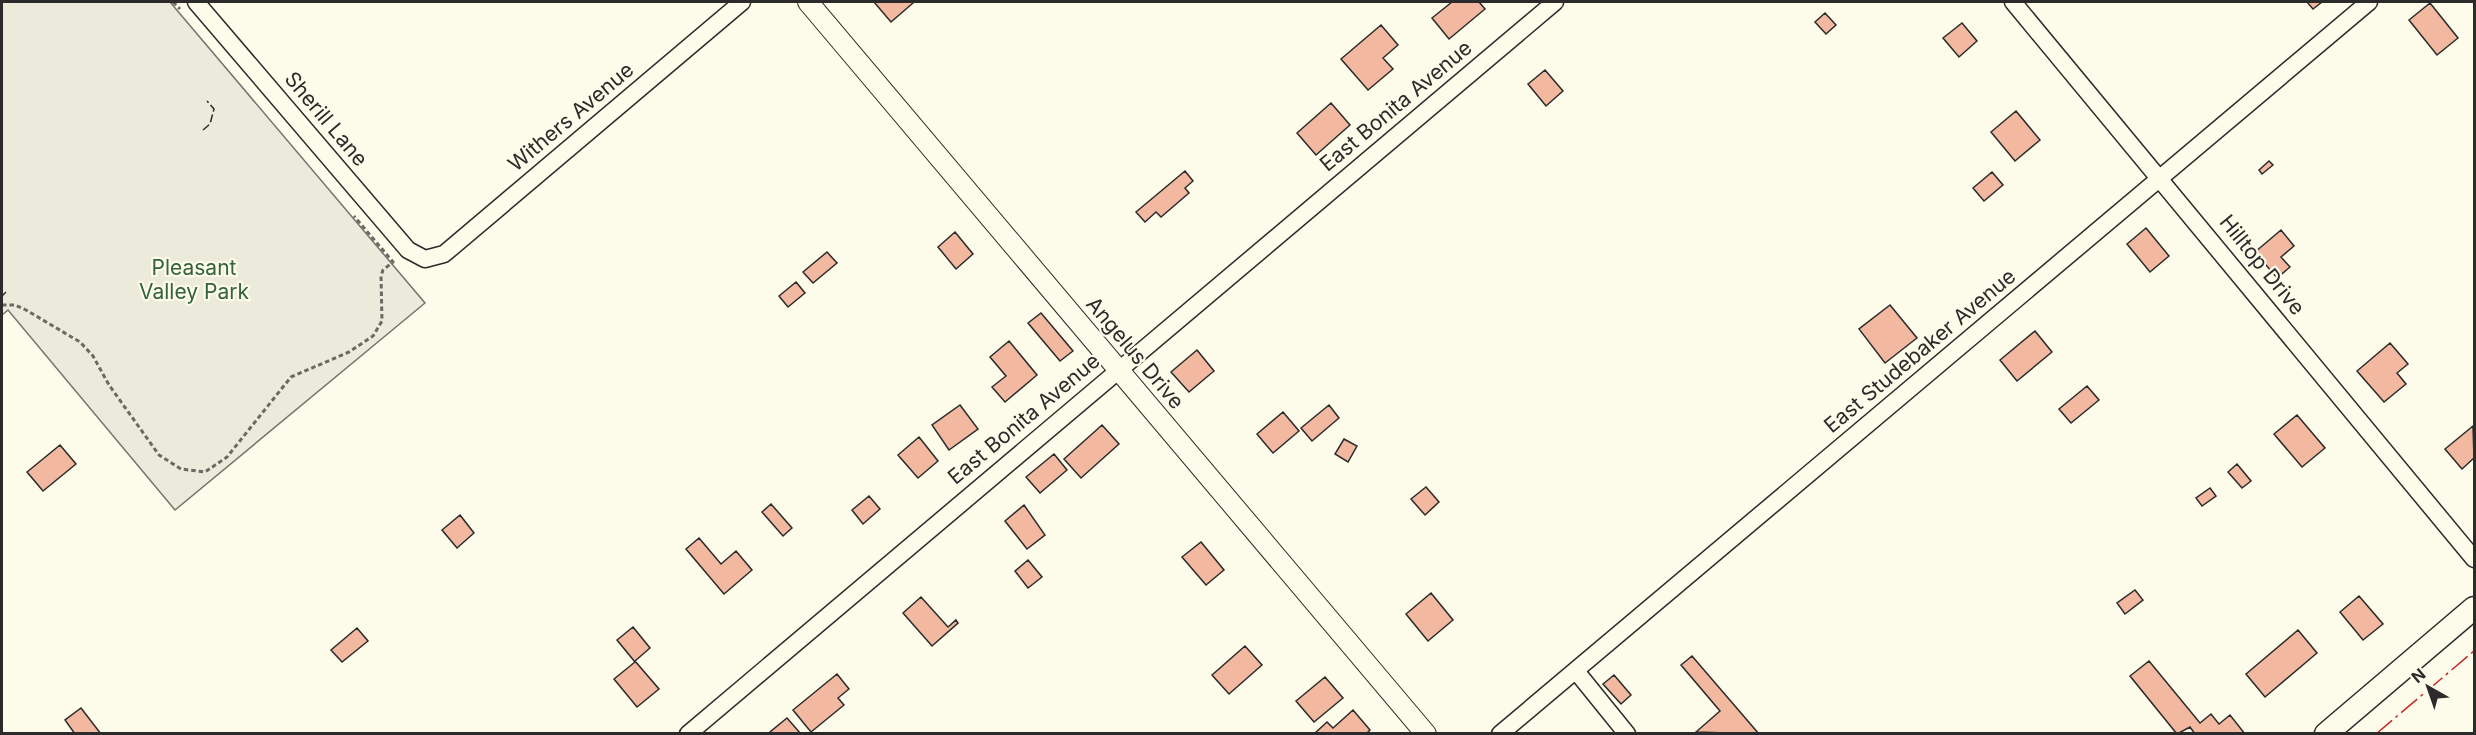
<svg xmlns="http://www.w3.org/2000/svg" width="2476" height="735" font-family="Inter,sans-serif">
  <rect width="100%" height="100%" fill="#fdfbea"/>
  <path fill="#ecebdb" stroke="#74746e" stroke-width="1.5" d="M2,2H170L425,303L175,510L8,310L2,315Z"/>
  <path fill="#f2b8a0" stroke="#2b2b2b" stroke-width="1.5" d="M874,2H912L913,3L891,22Z
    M1452,2H1479L1485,9L1449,39L1432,18Z
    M2307,2H2322L2313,9Z
    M2430,3L2458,38L2437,55L2409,20Z
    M1825,13L1836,25L1826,34L1815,22Z
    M1962,23L1977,41L1959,57L1943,38Z
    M1381,25L1398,45L1383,58L1393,69L1368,90L1341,59Z
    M1545,70L1563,91L1546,106L1528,84Z
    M1331,103L1350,125L1316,155L1297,133Z
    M2016,111L2040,140L2015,161L1991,132Z
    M2269,161L2273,165L2262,174L2259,170Z
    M1185,171L1193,181L1185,188L1189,193L1161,217L1156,212L1145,222L1136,212Z
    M1992,172L2003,185L1984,201L1973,188Z
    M2146,228L2169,256L2150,272L2127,244Z
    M2281,230L2294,246L2281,257L2290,267L2277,278L2255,252Z
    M955,232L973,254L956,269L938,247Z
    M827,252L837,263L813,283L803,272Z
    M796,282L805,293L788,307L779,296Z
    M1890,305L1917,338L1885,363L1859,329Z
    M1041,313L1073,351L1060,361L1028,323Z
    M2035,331L2052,352L2017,381L2000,360Z
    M1009,341L1037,375L1005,402L992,387L1006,376L990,357Z
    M2390,343L2408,364L2397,373L2406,384L2384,402L2357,371Z
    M1197,350L1214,371L1189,392L1171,372Z
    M2087,386L2099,400L2071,423L2059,409Z
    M960,405L978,429L949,450L932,425Z
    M1329,405L1339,418L1312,441L1301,428Z
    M1283,412L1299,431L1273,453L1257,434Z
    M2297,415L2325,448L2302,467L2274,434Z
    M1102,425L1119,444L1081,478L1064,459Z
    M2473,426L2474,458L2462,469L2445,449Z
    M919,437L938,461L918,478L898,455Z
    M1344,439L1357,446L1348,462L1335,454Z
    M60,445L76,464L43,491L27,472Z
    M1054,454L1067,470L1040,493L1026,477Z
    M2237,464L2251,481L2242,488L2228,472Z
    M1426,487L1439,502L1425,515L1411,499Z
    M2210,488L2216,496L2202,506L2196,498Z
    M869,496L880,509L863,524L852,510Z
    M771,504L792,528L783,536L762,512Z
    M1024,505L1045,535L1027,549L1005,521Z
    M460,515L474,533L457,548L442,530Z
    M699,538L721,564L736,551L752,570L724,594L686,549Z
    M1201,542L1224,570L1206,585L1182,557Z
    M1028,560L1042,577L1028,588L1015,571Z
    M2135,590L2143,600L2125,614L2117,603Z
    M1431,593L1453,620L1428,641L1406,614Z
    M2359,596L2383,624L2363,640L2340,612Z
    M921,597L948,627L956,620L958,623L932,646L903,613Z
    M633,627L650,648L635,661L659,689L637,707L614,679L635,662L617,640Z
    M357,628L368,641L342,662L331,650Z
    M2298,630L2317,653L2265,697L2246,674Z
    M1245,646L1262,665L1229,694L1212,675Z
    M1692,656L1759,734L1696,732L1720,711L1681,665Z
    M2149,661L2200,723L2211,714L2219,724L2230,715L2245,734H2195L2190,727L2177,734L2130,676Z
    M837,674L849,689L838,698L844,705L811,732L793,710Z
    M1614,675L1631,695L1621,704L1603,684Z
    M1325,677L1343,698L1314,722L1296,701Z
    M81,708L101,734H75L65,720Z
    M1353,710L1370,730L1366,734H1314L1327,722L1333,728Z
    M787,718L801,734H771L770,732Z"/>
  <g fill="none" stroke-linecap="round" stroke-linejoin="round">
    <g stroke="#2b2b2b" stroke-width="19">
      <path id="minor" d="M196,2L408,250L425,259L444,254L742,2
        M2013,2L2474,559
        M1576,671L1627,734
        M688,734L1555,2
        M1500,734L2369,2"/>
    </g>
    <g stroke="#2b2b2b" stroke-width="22">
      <path id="tertiary" d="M808,2L1426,734"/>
    </g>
    <g stroke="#2b2b2b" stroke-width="25">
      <path id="secondary" d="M2326,734L2474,608"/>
    </g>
    <path stroke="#6a6964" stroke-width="3" stroke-dasharray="4.5 3" stroke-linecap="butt" d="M173,2L180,9
      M2,305H15L26,310L80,342L93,356L109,385L159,455L181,469L205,472L227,457L291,377L349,352L373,336L382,321L381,276L383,270L393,262L354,216"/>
    <use href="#minor" stroke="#fdfbea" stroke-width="16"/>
    <use href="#tertiary" stroke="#fdfbea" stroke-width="20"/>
    <use href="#secondary" stroke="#fdfbea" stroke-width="22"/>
    <path stroke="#2b2b2b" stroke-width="1.5" stroke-dasharray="8 3" stroke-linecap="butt" d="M203,130L210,124L214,109L207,101
      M2,296L6,292"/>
    <path stroke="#c62828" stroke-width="1.5" stroke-dasharray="21 4.5 3 4.5" stroke-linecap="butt" d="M2376,734L2474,651"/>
  </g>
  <g text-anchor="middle" stroke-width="4.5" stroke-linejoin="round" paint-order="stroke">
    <g font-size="21" fill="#2b2b2b" stroke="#fdfbea">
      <text transform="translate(1396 106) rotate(-40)" y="7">East Bonita Avenue</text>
      <text transform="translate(571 117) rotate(-40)" y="7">Withers Avenue</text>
      <text transform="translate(326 119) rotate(50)" y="7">Sherill Lane</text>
      <text transform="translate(2262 265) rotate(51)" y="7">Hilltop Drive</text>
      <text transform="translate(1920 351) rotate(-40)" y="7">East Studebaker Avenue</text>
      <text transform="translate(1135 353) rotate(50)" y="7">Angelus Drive</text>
      <text transform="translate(1024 419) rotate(-40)" y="7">East Bonita Avenue</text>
    </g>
    <g font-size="21" fill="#34623c" stroke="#fdfbea">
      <text x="194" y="275">Pleasant<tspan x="194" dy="24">Valley Park</tspan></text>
    </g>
  </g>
  <rect width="2476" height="735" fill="none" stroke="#2b2b2b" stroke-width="6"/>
  <g transform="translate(2428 687) rotate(320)" stroke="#fdfbea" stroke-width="4.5" paint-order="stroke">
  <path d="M0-4.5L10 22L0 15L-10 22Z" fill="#2b2b2b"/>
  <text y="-9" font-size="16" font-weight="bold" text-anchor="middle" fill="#2b2b2b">N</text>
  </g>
</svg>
